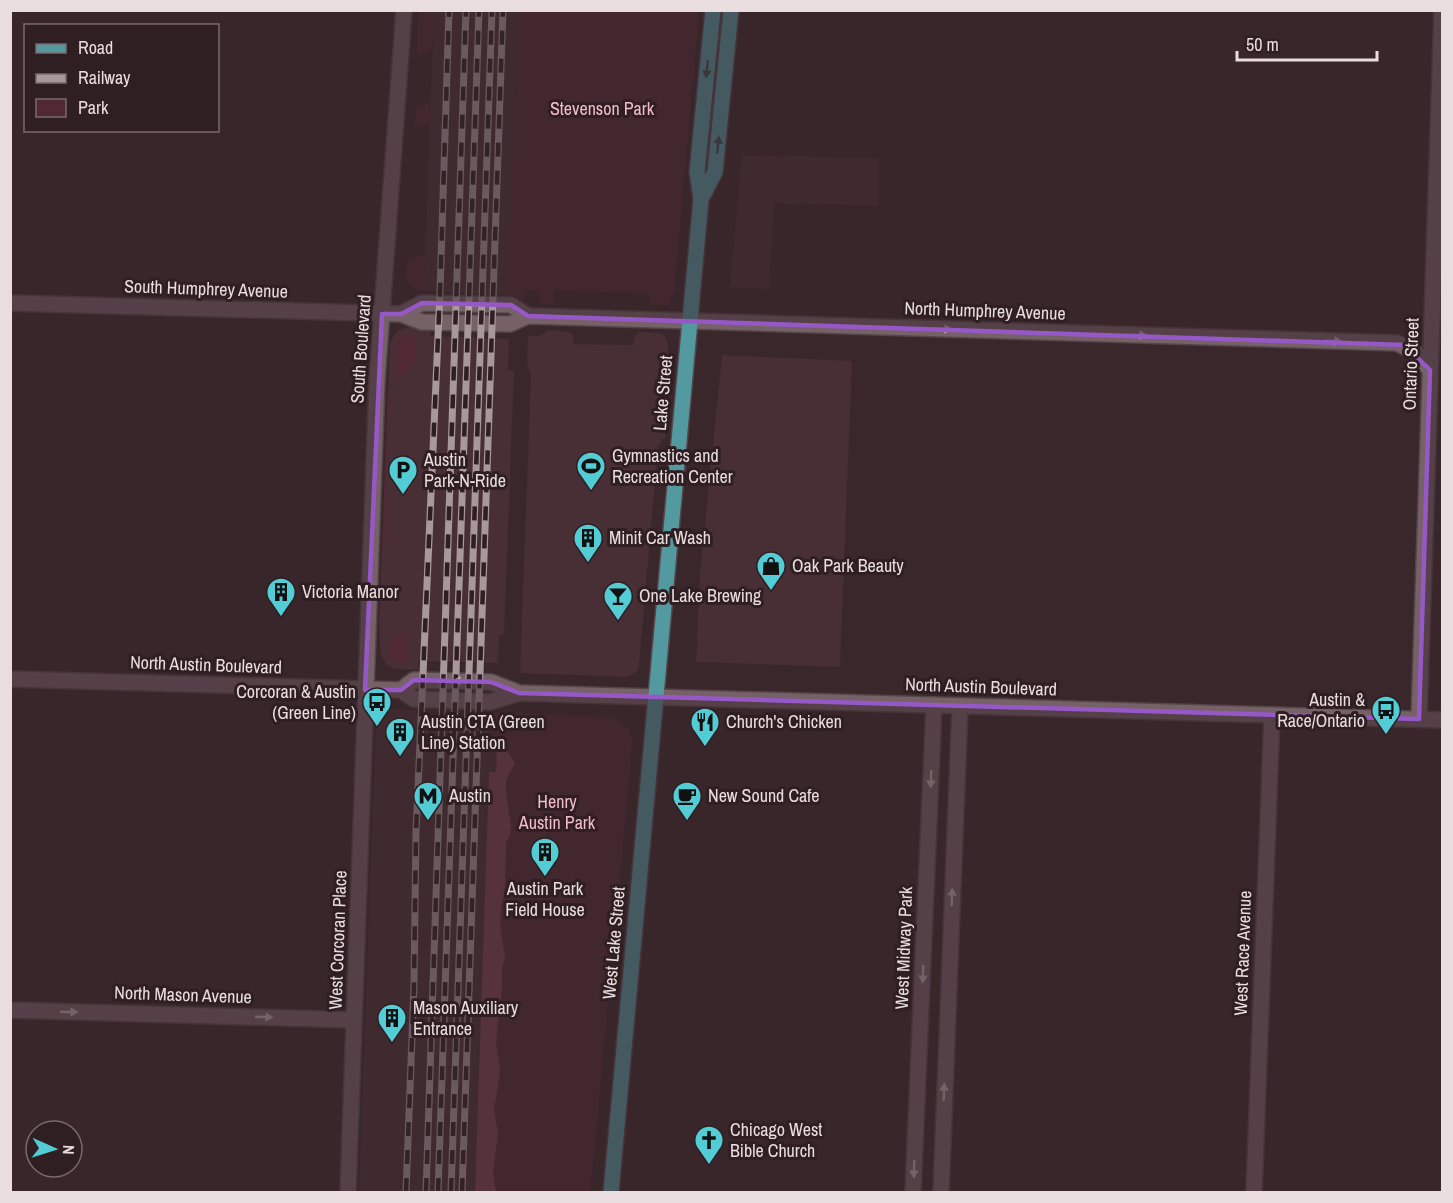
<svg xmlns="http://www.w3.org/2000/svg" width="1453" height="1203" font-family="'Archivo Narrow',sans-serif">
  <rect width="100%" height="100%" fill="#39272c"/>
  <path fill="#482f35" d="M434,11H518L508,295L424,291Z
    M742,155L879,159L878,206L774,203L769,289L730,287Z
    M408,327L430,328V336L509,339L508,370L514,371L504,635H499L498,663L418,661V670L395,669L387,665L381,655L379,623L390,344L393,337L399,330Z
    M554,330L568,332L573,335V344L633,345L635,337L638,332L660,333L665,336L668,343V405L665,437L658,446L639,665L637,671L628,677L520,673L531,375L527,362L528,336H540L547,331Z
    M722,355L852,361L840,667L696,662L700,573Z
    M394,709L416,710V717L491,720V743L497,744L496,772L489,773L475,1192H359L376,720L384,710Z"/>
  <path fill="#512934" d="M419,11H434L432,50L417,56Z
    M518,11H699L674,289L671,300L668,305H649V293L554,290L553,304L539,303V290H525L524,300L522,302H503V294H508Z
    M430,102L429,123L415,129L416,108Z
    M425,254L424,291C403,287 406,278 408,260Z
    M405,335H417L416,362L399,376L395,369V358H398L399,352H395C396,344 396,337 405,335Z
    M388,391L390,393L384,548L382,547Z
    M403,630L407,633L405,661H393L387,656C387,644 395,638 403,630Z
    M486,712L606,717C624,722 630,724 632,744L590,1192H475L489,772H496L497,744H491V721L485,720Z"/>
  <path fill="#794150" d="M497,744L506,749L515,763L506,780V794L511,826L510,835L506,843L505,887L501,909L500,926L505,958L502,967V989L496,1041L500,1072L494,1110L498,1133L493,1172L496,1192H475L489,772H496Z"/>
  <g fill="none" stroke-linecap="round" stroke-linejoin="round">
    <g stroke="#544549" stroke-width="18">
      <path id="minor" d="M10,303L401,314L422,322L510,324L528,316L1397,343L1416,353L1430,370
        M401,314L422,303L511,305L528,316
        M10,679L401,690L414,699L490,702L519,693L1442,720
        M401,690L414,680L491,682L519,693
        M1419,719L1442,10
        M10,1010L354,1020
        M348,1192L377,380L404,10
        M913,1192L934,705
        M941,1192L960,706
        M1254,1192L1272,715"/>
    </g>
    <g stroke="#544549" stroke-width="18">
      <path id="major" d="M701,199L715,172L731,10
        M611,1192L701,199L697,172L713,10"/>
    </g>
    <use href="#minor" stroke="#766166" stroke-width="15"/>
    <use href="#major" stroke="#5399a0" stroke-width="15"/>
    <g stroke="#a6989b" stroke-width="7">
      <path id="rail" d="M406,1192L414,985L416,832L440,292L449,10
        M426,1192L466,10
        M438,1192L479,10
        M451,1192L492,10
        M462,1192L503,10"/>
    </g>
    <use href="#rail" stroke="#2f1e22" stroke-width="4.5" stroke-dasharray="14" stroke-linecap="butt"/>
  </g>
  <defs><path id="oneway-solid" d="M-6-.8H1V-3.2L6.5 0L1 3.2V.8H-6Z" transform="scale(1.5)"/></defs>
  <g fill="#3d4f54">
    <use href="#oneway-solid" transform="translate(707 69) rotate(96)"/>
    <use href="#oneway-solid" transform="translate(718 145) rotate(-84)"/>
  </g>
  <g fill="#bbabaf">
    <use href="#oneway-solid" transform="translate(473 305) rotate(-179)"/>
    <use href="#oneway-solid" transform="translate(943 329) rotate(2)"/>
    <use href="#oneway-solid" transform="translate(1138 335) rotate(2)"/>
    <use href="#oneway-solid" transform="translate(1333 341) rotate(2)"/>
    <use href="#oneway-solid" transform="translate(462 681) rotate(-179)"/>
    <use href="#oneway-solid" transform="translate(931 779) rotate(92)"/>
    <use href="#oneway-solid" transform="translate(952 897) rotate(-88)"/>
    <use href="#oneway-solid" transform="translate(923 974) rotate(92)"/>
    <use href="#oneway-solid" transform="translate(69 1012) rotate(2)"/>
    <use href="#oneway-solid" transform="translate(264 1017) rotate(2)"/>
    <use href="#oneway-solid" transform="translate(944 1092) rotate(-88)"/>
    <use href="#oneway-solid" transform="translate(914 1169) rotate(92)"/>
  </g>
  <path d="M0 0H1453V1203H0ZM422,303L511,305L528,316L1404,345L1430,370L1419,719L519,693L491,682L414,680L401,690H365L382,314H401Z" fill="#39272c" fill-opacity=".55" fill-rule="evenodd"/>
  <path fill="none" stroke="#9658c7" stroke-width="4.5" stroke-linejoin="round" d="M422,303L511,305L528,316L1404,345L1430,370L1419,719L519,693L491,682L414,680L401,690H365L382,314H401Z"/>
  <defs>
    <g id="stadium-pin" transform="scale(1.5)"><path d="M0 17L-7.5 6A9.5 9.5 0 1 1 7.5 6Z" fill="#52ccd5" stroke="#2f1e22"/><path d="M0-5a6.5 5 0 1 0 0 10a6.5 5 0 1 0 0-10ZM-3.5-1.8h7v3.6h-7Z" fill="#111"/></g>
    <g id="parking-pin" transform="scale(1.5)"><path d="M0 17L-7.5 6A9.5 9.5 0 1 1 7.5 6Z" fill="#52ccd5" stroke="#2f1e22"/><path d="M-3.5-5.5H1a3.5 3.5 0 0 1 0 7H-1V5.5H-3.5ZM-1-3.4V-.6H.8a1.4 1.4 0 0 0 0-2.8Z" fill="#111"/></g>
    <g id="building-pin" transform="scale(1.5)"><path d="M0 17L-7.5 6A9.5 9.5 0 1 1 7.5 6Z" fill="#52ccd5" stroke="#2f1e22"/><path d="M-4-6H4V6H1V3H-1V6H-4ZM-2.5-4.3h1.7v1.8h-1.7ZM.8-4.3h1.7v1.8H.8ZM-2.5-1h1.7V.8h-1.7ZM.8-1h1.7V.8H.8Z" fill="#111"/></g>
    <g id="shop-pin" transform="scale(1.5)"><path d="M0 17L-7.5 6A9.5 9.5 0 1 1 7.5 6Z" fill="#52ccd5" stroke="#2f1e22"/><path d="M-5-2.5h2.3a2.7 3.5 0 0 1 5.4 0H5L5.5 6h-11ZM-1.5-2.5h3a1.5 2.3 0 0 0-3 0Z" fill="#111"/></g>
    <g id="bar-pin" transform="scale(1.5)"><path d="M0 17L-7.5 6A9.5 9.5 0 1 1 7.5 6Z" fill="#52ccd5" stroke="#2f1e22"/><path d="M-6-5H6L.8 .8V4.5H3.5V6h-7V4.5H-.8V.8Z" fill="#111"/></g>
    <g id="bus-pin" transform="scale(1.5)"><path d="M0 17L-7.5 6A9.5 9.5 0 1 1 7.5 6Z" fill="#52ccd5" stroke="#2f1e22"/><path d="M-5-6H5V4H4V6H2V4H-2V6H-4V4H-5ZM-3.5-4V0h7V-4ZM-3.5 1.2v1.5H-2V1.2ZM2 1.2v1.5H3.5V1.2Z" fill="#111"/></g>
    <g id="restaurant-pin" transform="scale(1.5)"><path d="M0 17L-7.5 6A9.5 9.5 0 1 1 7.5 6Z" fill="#52ccd5" stroke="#2f1e22"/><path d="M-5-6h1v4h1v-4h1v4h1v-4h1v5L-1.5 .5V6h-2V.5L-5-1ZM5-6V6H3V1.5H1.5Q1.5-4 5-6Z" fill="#111"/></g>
    <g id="metro-pin" transform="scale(1.5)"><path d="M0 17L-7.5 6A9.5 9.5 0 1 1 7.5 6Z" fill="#52ccd5" stroke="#2f1e22"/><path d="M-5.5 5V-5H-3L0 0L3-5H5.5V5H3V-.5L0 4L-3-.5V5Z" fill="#111"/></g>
    <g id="cafe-pin" transform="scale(1.5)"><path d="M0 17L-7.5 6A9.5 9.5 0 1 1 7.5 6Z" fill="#52ccd5" stroke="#2f1e22"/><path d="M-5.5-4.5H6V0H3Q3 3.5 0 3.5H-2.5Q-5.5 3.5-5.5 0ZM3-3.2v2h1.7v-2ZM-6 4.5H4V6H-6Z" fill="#111"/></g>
    <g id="church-pin" transform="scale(1.5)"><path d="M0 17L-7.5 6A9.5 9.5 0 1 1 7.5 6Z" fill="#52ccd5" stroke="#2f1e22"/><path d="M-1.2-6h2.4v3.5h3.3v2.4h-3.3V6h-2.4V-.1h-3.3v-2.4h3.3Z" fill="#111"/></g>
  </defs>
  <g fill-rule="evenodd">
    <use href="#stadium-pin" x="591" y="466"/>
    <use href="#parking-pin" x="403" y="470"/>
    <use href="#building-pin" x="588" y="538"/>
    <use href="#shop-pin" x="771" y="566"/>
    <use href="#building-pin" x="281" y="592"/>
    <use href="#bar-pin" x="618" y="596"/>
    <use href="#bus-pin" x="377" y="702"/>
    <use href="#bus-pin" x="1386" y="710"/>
    <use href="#restaurant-pin" x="705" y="722"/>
    <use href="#building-pin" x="400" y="732"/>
    <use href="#metro-pin" x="428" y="796"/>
    <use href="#cafe-pin" x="687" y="796"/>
    <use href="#building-pin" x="545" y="852"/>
    <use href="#building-pin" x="392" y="1018"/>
    <use href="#church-pin" x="709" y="1140"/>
  </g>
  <g text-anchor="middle" stroke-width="6" stroke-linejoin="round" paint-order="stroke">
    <g font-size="18" fill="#f4bcc9" stroke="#2f1e22">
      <text x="602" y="115">Stevenson Park</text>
      <text x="557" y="808">Henry<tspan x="557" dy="21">Austin Park</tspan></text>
    </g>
    <g font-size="18" fill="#e9dddf" stroke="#2f1e22">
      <text transform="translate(206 289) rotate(2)" y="6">South Humphrey Avenue</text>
      <text transform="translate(985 311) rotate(2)" y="6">North Humphrey Avenue</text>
      <text transform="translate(361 349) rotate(-86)" y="6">South Boulevard</text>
      <text transform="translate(1411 364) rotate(-88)" y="6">Ontario Street</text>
      <text transform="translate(663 393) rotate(-85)" y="6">Lake Street</text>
      <text transform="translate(206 665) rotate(2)" y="6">North Austin Boulevard</text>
      <text transform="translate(981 687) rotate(2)" y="6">North Austin Boulevard</text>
      <text transform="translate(338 940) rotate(-88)" y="6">West Corcoran Place</text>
      <text transform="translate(614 943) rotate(-85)" y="6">West Lake Street</text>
      <text transform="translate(904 948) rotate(-88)" y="6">West Midway Park</text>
      <text transform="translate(1243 953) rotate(-88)" y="6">West Race Avenue</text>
      <text transform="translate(183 995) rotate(2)" y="6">North Mason Avenue</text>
    </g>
    <g font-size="18" fill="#e9dddf" stroke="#2f1e22" text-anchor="start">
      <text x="612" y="462">Gymnastics and<tspan x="612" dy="21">Recreation Center</tspan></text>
      <text x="424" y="466">Austin<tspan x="424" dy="21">Park-N-Ride</tspan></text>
      <text x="609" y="544">Minit Car Wash</text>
      <text x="792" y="572">Oak Park Beauty</text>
      <text x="302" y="598">Victoria Manor</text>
      <text x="639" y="602">One Lake Brewing</text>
      <text x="356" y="698" text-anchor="end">Corcoran &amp; Austin<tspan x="356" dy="21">(Green Line)</tspan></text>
      <text x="1365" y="706" text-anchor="end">Austin &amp;<tspan x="1365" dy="21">Race/Ontario</tspan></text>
      <text x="421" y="728">Austin CTA (Green<tspan x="421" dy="21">Line) Station</tspan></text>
      <text x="726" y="728">Church's Chicken</text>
      <text x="449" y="802">Austin</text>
      <text x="708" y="802">New Sound Cafe</text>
      <text x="545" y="895" text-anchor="middle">Austin Park<tspan x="545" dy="21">Field House</tspan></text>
      <text x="413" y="1014">Mason Auxiliary<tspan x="413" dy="21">Entrance</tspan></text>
      <text x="730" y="1136">Chicago West<tspan x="730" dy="21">Bible Church</tspan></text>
    </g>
  </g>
  <rect width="1453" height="1203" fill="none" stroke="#e9dddf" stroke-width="24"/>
  <rect x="24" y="24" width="195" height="108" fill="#2f1e22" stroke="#796a6e" stroke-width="1.5"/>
  <rect x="36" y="44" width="30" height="9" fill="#5399a0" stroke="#796a6e" stroke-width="1.5"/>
  <text x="78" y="54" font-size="18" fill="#e9dddf">Road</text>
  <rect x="36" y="74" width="30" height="9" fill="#a6989b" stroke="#796a6e" stroke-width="1.5"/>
  <text x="78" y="84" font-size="18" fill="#e9dddf">Railway</text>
  <rect x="36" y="99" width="30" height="18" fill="#512934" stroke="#796a6e" stroke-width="1.5"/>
  <text x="78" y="114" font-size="18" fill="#e9dddf">Park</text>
  <g transform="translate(54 1149) rotate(93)"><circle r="28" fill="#2f1e22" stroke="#796a6e" stroke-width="1.5"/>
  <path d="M0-4.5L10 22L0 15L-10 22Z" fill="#52ccd5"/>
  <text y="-9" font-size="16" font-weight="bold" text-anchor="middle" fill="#e9dddf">N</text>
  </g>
  <path d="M1237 51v9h140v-9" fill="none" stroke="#e9dddf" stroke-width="3"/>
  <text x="1246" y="51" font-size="18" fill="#e9dddf" stroke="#2f1e22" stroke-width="4.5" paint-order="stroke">50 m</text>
</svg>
